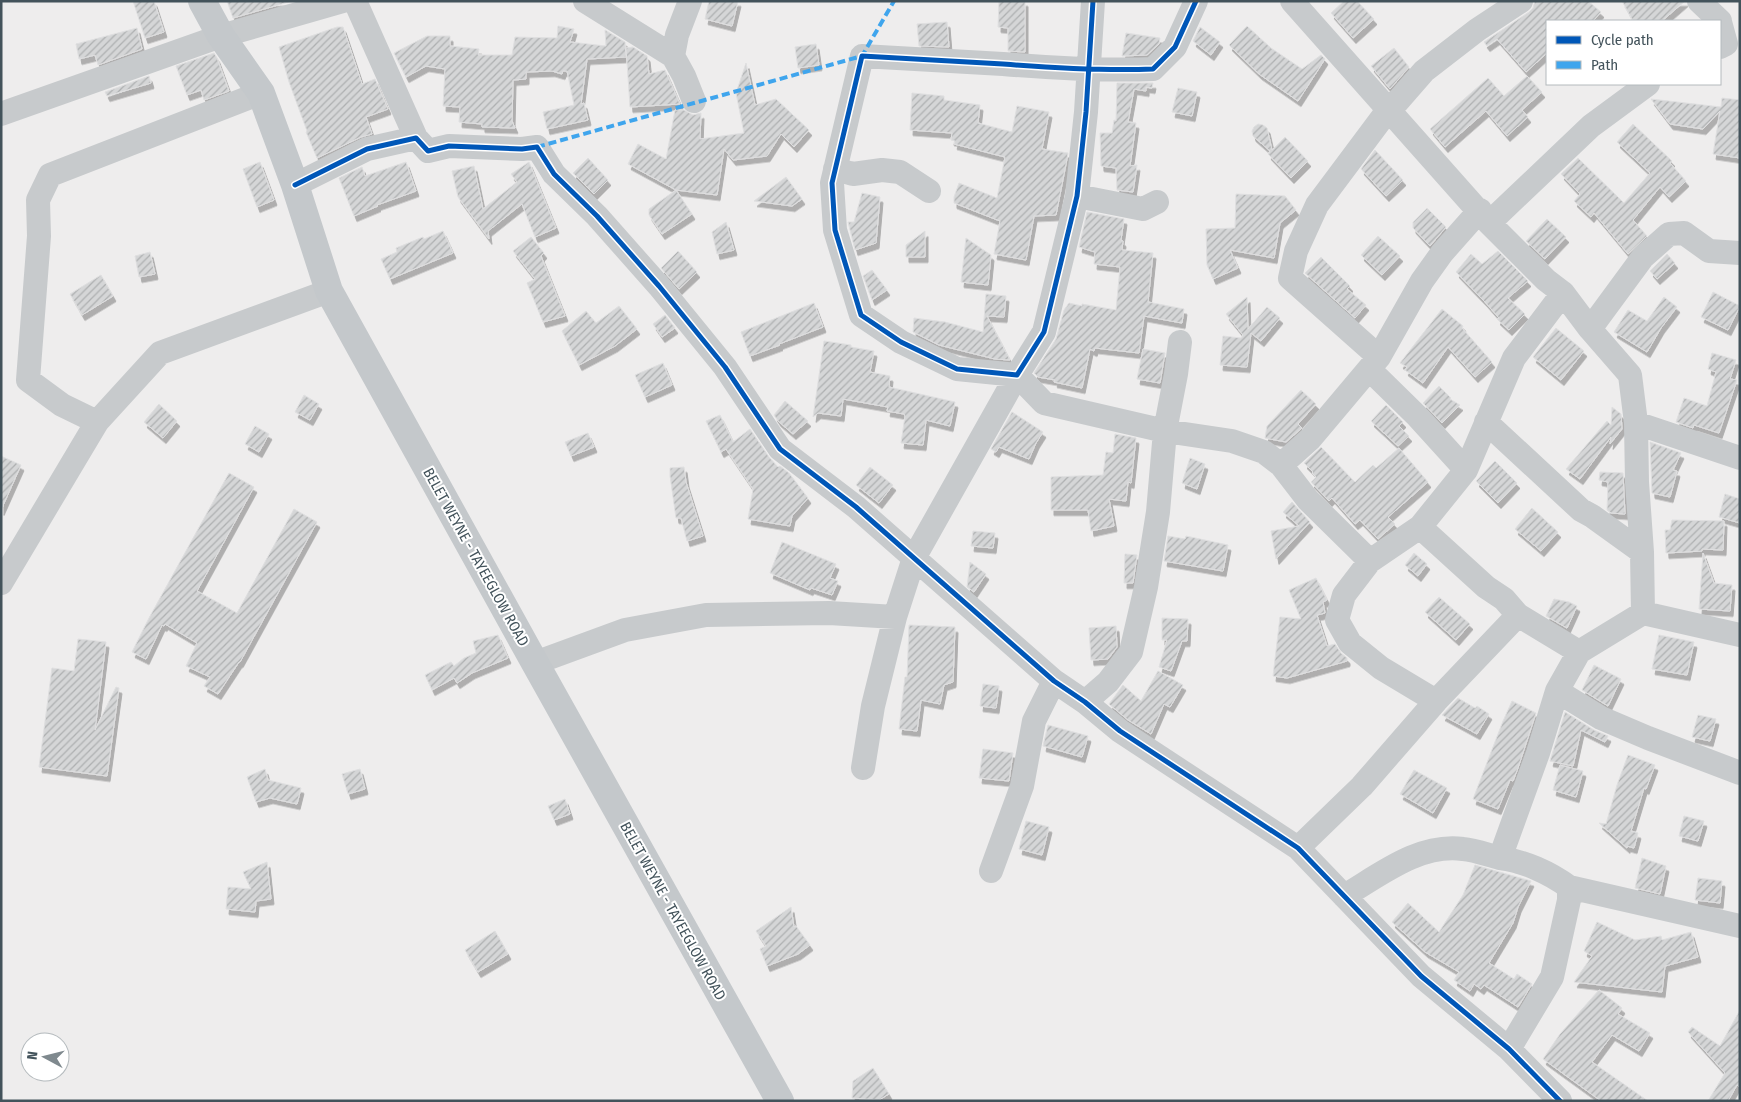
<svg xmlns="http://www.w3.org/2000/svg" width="1741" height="1102" font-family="'Fira Sans Condensed',sans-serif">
  <defs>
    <pattern id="building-hatch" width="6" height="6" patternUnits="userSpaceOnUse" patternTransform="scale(1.25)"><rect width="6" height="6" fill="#d5d6d7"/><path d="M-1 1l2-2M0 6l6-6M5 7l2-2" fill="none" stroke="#aeb0b1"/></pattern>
    <filter id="shadow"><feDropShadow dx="3" dy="5.5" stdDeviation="0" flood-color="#0004"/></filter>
  </defs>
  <rect width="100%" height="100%" fill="#eeeded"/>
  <path fill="url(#building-hatch)" stroke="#dfdfe0" filter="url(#shadow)" d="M133,1H154L164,32L145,38Z
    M227,1H292L233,18Z
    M709,1H738L732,26L705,19Z
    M999,1H1025V52L1008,51V28L998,27Z
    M1344,1H1357L1374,19L1353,38L1331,13Z
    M1535,1H1588L1601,12L1593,21H1547V53L1526,72L1497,39L1487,46L1484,42L1529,12L1533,8Z
    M1622,1H1685L1662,21H1633Z
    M947,22L949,47L919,46L917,24Z
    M558,26L574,29L570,42L606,46L605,30L625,42L626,57L587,59L581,104L584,103L588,120L547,129L543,112L574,105L567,71H563L562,74L552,71L526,72V79L513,80L512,121L515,128L482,127V124L459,122L460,107L443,106L445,69L426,66L406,77L394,53L427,36H450V46L479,49L478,55H512L515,37L557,38Z
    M1247,26L1271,48L1302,69L1321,55L1325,59L1298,101L1259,74L1229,45Z
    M337,27H343L362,84L375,79L388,109L366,117L372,134L361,137L317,158L306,132L307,131L289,82L279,47Z
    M1200,27L1220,42L1211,55L1193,41Z
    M137,28L142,49L98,65L95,55L79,59L76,44Z
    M1126,33L1160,38L1159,44L1147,55L1122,56Z
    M816,44L819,65L798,68L795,47Z
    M633,47L647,56L649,74L665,70L680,104L630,107L626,48Z
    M1394,48L1409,67L1390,89L1371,66Z
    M214,53L217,58L229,91L204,100L201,90L187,95L176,66Z
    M746,63L755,105L776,99L809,130L794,147L781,134L767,156L733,160L724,149L717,195L676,190L628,164L638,144L666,159L675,110H684L693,115L701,113L700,139L744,133L736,93Z
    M149,76L151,83L107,96L105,92Z
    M1527,76L1542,92L1522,110L1528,117L1507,136L1486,111L1445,147L1430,129L1488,78L1504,96Z
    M1117,83H1153L1152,88L1146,87V91L1134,89L1128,122L1136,123L1130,166L1137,165L1133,192L1117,190L1116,168L1101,166L1100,133H1112L1114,120L1116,121Z
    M1178,88L1197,92L1192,116L1172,112Z
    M912,93L944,96V100L980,105L978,123L1012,132L1017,106L1049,112L1042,149L1068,153L1067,159L1056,215L1034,216L1026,260L994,254L1000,221L954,203V197L959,183L997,198L1005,157L954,144L955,141L951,140L952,133L910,130Z
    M1722,98L1740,100V158L1713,154L1720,111L1703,129L1670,124L1651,99L1721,107Z
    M1258,124L1263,125L1267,128L1272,150L1285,137L1308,161L1291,178L1268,154L1270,151L1253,136L1252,131L1254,127Z
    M1633,124L1672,161L1670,163L1686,181L1669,197L1660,187L1633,220L1647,236L1628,254L1594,213L1591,217L1574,201L1580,194L1561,174L1578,158L1624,203L1650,173L1617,142Z
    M1375,150L1403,180L1386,196L1361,169Z
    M588,158L608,180L594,194L573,173Z
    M260,162L274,200L257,207L243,169Z
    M406,162L416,191L377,205L378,206L354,216L339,178L362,167L365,176Z
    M529,162L556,228L535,237L522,204L488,231L489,239L458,197L452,171L474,166L483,209L517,182L511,174Z
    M786,177L802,199L792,206L754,201Z
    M676,190L692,214L662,234L649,215V209Z
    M862,193L880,197L876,243L855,250L848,222H854Z
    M1236,194L1285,196L1296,210L1280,223L1274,258L1230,250L1238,268L1213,279L1207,265L1206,229L1235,228Z
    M1427,208L1446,227L1430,246L1413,228V222Z
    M1087,212L1124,219L1121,240L1123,241L1122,250L1153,253L1148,302L1184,309L1182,323L1144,316L1139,353L1095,348L1094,351L1090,349L1082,388L1054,382L1055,380L1038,377L1034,373L1056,339L1064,310L1069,303L1082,306V304L1116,310L1120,267L1094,264L1095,252L1079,247Z
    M1547,219L1566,237L1545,259L1526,241Z
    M726,222L734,250L717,254L712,232Z
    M443,231L453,253L390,279L381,259L397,252L396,248L423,237L424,239Z
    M925,231V257H906V245Z
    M1378,236L1400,256L1382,275L1361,255Z
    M531,237L544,253L541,256L565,316L543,322L527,283L535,279L513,251Z
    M966,238L991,255L988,285L961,282Z
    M678,251L697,272L679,289L661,268Z
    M1498,251L1528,281L1508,298L1525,314L1509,330L1497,319L1499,318L1485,302L1456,272L1471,254L1482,264Z
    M150,252L155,274L139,277L135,256Z
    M1667,254L1675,263L1657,279L1650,271Z
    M1321,257L1350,286L1347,289L1366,305L1355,318L1305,273Z
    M872,270L887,290L872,300L863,276Z
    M101,275L113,296L82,315L70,294Z
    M1713,292L1740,306L1728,330L1701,317Z
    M986,294L1006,296L1004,317L987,316L1010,360L995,359L939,345L913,332L914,318L945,322L983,332Z
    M1247,297L1248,329L1267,307L1280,318L1261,341L1251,333L1247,367L1220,365L1223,336L1241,338L1243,335L1226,314Z
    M1664,297L1677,307L1661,328L1647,352L1614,332L1628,310L1647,321Z
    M814,303L823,327L779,344L780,345L750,356L741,332Z
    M619,306L637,329L615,346L579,365L562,331L586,311L596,323Z
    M1442,309L1463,326L1462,328L1492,362L1475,377L1448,347L1423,383L1405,370L1407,367L1400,363Z
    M665,315L675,328L662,337L653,324Z
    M1556,328L1584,351L1561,380L1533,357Z
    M824,341L851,345V347L874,351L870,372L890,376L889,387L955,402L950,426L926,420L923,445L901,443L905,416L904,414L887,411L888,407L843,399L841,416L818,413L813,417Z
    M1143,349L1165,353L1160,383L1137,379Z
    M1712,353L1736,360L1730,379L1737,380L1719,433L1694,425L1693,428L1676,422L1684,398L1707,406L1716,372L1708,369Z
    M663,363L672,385L645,397L635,375Z
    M1439,386L1451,398L1450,399L1460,405L1442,423L1423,403Z
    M1301,390L1316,404L1298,424L1302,428L1286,442L1265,438L1267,426Z
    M304,395L319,404L310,420L295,412Z
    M785,401L808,421L793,434L778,421L774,415Z
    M159,404L177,421L163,438L144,422Z
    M1386,405L1403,422L1399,426L1409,436L1398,446L1371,421Z
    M1612,407L1621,414L1622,429L1610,444L1611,437L1580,479L1566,469L1607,421L1611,425Z
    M1012,412L1043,432L1036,443L1029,459L999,447L996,452L991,449Z
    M720,415L733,442L750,429L769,457L778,467L780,466L789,473L808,498L792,516L790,526L748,519L753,489L726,449L721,452L706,421Z
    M255,426L269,434L259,452L245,444Z
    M588,433L594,447L571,456L565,442Z
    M1115,434L1136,438L1131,483L1128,482L1126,501L1109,499L1114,526L1091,531L1088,510H1051V477L1103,475L1106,452L1113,453Z
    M1650,442L1681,453L1673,470L1677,471L1670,497L1652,493Z
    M1321,447L1355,482L1373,465L1376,468L1399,448L1428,482L1388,517L1395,524L1378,539L1360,520L1355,524L1332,498L1329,501L1311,482L1316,477L1312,473L1313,472L1304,463Z
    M1,456L21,465L1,510Z
    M1190,458L1205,464L1197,489L1182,483Z
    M1495,461L1517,483L1498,503L1476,481Z
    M684,467L686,482L703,536L687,541L681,518H676L670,476V468Z
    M870,467L893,485L879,503L856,485Z
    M1600,472L1623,473L1625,514L1611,513L1607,510L1608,482L1599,480Z
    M229,473L254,487L197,591L237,613L294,509L317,522L240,662H239L218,694L204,686L210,677L186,666L197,643L165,624L164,626L162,625L146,659L132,652L149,618Z
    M1725,494L1740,499V523L1719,517Z
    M1292,502L1310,522L1276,559L1271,531L1299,526L1283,512Z
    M1532,508L1558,532L1541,551L1515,529Z
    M1672,520L1724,521L1723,550L1702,549V551L1666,553L1665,530H1670Z
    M973,531L995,533L993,548L971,546Z
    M1168,536L1185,539L1186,536L1228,545L1223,571L1164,561Z
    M782,542L836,564L830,578L838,581L832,595L811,588L810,590L770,573Z
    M1414,553L1427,564L1418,576L1405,565Z
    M1703,553L1714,583L1732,585L1730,611L1699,609Z
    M1125,554L1137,555L1133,583H1124Z
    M970,562L986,574L974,592L967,587Z
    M1316,578L1327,600L1323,602L1325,613L1317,615L1327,646L1335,644L1341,653L1347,658V661L1287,678L1273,676L1280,617L1301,619L1289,590Z
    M1439,597L1470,624L1456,640L1425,612Z
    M1554,599L1569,602L1577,606L1567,628L1546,616Z
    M1162,618L1188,619L1187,641H1182L1171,671L1159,667L1167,640H1162Z
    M909,625L955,627L953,682L944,685L940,704L921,700L917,731L899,729L905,677H907Z
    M1116,626L1117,647L1108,659L1091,660L1089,628Z
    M498,635L508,658L472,673L457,683L454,678L432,690L425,675L451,662L454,666L464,658L476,653L473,641Z
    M1659,635L1694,642L1687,675L1652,669Z
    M78,639L106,642L95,730L116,687L119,688L107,776L39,767L52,668L74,671Z
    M1594,665L1621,679L1608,706L1582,690Z
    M1158,671L1183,685L1170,707L1164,704L1151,734L1128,720L1109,704L1123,685L1141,701Z
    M983,684L999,686L996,708L980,706Z
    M1458,698L1475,708L1477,706L1489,714L1477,734L1442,715Z
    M1512,701L1536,713L1518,768L1513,781L1510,780L1498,809L1473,799L1503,721Z
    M1565,712L1594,730L1608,736L1605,742L1581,730L1573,766L1550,761Z
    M1698,715L1716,719L1710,741L1692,737Z
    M1048,725L1088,736L1082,757L1043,746Z
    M983,749L1013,753L1009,781L979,778Z
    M1628,755L1655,765L1646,789L1644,788L1631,831L1638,833L1634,848L1627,846V848L1599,823L1606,824L1617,785Z
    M1560,765L1583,771L1576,797L1553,790Z
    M265,769L268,780L301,788L297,804L270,798L256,802L247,777Z
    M360,769L365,789L348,794L342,774Z
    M1414,770L1447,788L1433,813L1400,794Z
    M565,799L570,814L554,820L548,806Z
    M1684,816L1704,821L1698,841L1679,836Z
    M1026,821L1049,827L1042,855L1019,849Z
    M1642,858L1666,866L1660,894L1635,888Z
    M267,862L271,899L256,901L255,912L226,909L228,887L251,889L243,872Z
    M1475,865L1531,881L1518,907L1513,923L1489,963L1514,979L1517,974L1532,984L1518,1007L1484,985L1481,989L1474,984L1470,991L1454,980L1459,972L1425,952L1392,922L1408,903L1439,932L1463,895Z
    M1698,878L1722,881L1720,903L1695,900Z
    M791,907L794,927L796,926L810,945L798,954L767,966L760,949L766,946L756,931Z
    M1597,922L1635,940L1661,936L1662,940L1691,932L1698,957L1665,966L1662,992L1574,982L1592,956L1584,951Z
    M495,931L508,954L478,972L465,950Z
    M1599,990L1622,1008L1618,1014L1650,1033L1639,1051L1612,1035L1592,1062L1648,1101H1601L1543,1059L1560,1034Z
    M1740,1010V1088L1737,1085L1728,1101H1708L1725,1073L1688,1032L1692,1027L1720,1046Z
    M873,1068L889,1094L879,1100L852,1098L853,1081Z"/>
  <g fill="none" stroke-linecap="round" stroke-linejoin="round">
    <path stroke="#c7cacc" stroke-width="24" d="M355,1L416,138
      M585,1L673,56
      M690,1L677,35L673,56L684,76L694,101
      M1093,1L1086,112L1077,196L1044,332L1017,375L957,369L901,342L861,315L835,230L832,183L862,56C909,59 956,61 1003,64C1053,68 1103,71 1153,69L1175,47L1196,1
      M1292,1L1489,223L1546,280L1563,293L1514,358L1466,470L1417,416L1369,369
      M1699,1L1720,21
      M1720,22L1726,44L1720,47
      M1,114L221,36L343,1
      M835,169L853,174L882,170L900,172L929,191
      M295,185L367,149L416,138L428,151L449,146L522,149L537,147L554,174L597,216L659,286L725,367L780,449L856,507L1054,681L1085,702L1120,731L1298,848L1421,976L1509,1049L1560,1101
      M1077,196L1143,209L1157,202
      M1480,210L1442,253L1422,281L1379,357L1290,278L1296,251L1317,205L1388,110L1397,102L1424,71L1477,30L1521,1
      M1489,223L1591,126L1648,84
      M1563,293L1590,329L1630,375L1636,423L1637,482L1642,552L1643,613
      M1590,329L1643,257L1669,234L1684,233L1709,251L1740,253
      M97,422L62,405L28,380L39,236L38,200L50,175L261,93
      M1486,422L1581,510L1592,516L1642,552
      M1636,423L1740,458
      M1281,465L1310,439L1379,357
      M1,583L97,422L160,353L329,291
      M1518,615L1579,652
      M535,663L625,630L706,615L829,613L895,617
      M1557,691L1579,652L1643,613L1740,635
      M1436,701L1381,668L1350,643L1337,620L1344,595L1370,561L1420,527L1466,470
      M1085,702L1108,682L1131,652L1146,587L1158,512L1165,431L1176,374L1180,342
      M863,768L873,706L895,617L914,558L1017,375L1044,403L1165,431L1232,441L1264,452L1281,465L1308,500L1370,561
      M1298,848L1362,786L1436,701L1518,615L1504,599L1486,587L1420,527
      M1500,858C1524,861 1550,873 1569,887V900L1552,977L1509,1049
      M991,871L1022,786L1034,721L1054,681
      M1569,887L1740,926
      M1344,896C1380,875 1419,843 1463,849C1475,850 1488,855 1500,858L1538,753L1557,691L1601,718L1648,738L1740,773"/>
    <path stroke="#c4c8cb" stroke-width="28" d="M202,1L221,36L261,93L295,185L329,291L535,663L780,1101"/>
    <path stroke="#3fa5ed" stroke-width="4" stroke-dasharray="8 4" stroke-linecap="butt" d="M537,147L862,56L894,1"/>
    <g stroke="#fff" stroke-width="8">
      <path id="cycleway" d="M1093,1L1086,112L1077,196L1044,332L1017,375L957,369L901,342L861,315L835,230L832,183L862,56C909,59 956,61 1003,64C1053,68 1103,71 1153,69L1175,47L1196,1
        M295,185L367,149L416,138L428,151L449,146L522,149L537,147L554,174L597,216L659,286L725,367L780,449L856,507L1054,681L1085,702L1120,731L1298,848L1421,976L1509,1049L1560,1101"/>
    </g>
    <use href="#cycleway" stroke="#0057b8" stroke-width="5"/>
  </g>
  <g text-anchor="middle" stroke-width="4" stroke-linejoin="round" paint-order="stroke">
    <g font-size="15" fill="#43535b" stroke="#fff">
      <text transform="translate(476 557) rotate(61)" y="5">BELET WEYNE - TAYEEGLOW ROAD</text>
      <text transform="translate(673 911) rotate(61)" y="5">BELET WEYNE - TAYEEGLOW ROAD</text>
    </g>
  </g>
  <rect width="1741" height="1102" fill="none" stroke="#43535b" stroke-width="5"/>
  <rect x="1546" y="20" width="175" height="65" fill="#ffffff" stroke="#b4babd"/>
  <rect x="1556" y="36" width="25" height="8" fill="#0057b8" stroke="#b4babd"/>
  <text x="1591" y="45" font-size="15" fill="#43535b">Cycle path</text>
  <rect x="1556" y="61" width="25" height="8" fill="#3fa5ed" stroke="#b4babd"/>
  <text x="1591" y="70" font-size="15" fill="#43535b">Path</text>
  <g transform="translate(45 1057) rotate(277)"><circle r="24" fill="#ffffff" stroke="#b4babd"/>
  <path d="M0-4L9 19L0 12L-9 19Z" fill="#7f898e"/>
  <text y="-8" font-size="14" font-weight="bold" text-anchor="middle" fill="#43535b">N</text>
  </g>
</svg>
